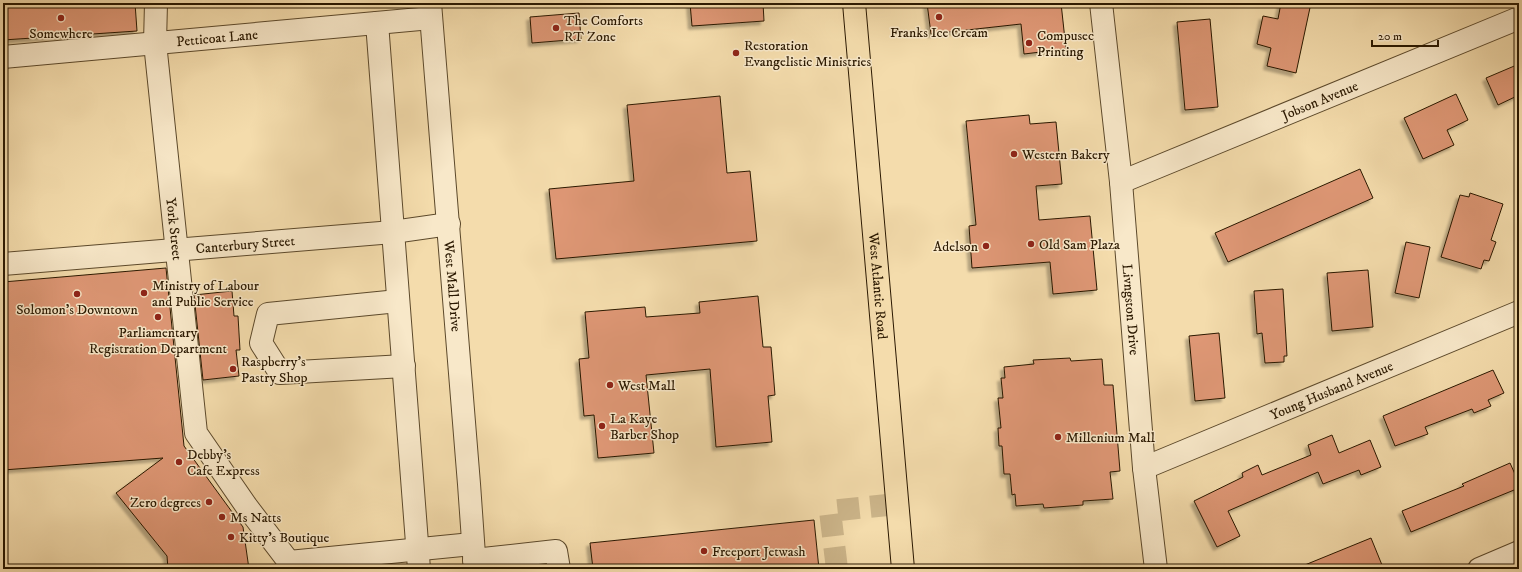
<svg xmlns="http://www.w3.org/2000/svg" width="1522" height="572" font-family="'IM FELL DW Pica',serif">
  <defs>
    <filter id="shadow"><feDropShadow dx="-3.5" dy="3.5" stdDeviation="1" flood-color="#0004"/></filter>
  </defs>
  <rect width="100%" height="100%" fill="#f4dcac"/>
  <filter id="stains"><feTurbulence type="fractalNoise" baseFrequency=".005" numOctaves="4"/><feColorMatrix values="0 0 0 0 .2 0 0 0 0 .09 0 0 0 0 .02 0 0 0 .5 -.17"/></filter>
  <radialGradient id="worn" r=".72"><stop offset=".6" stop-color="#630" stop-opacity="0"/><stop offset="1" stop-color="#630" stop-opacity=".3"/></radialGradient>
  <path fill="#de9775" stroke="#2a1800" filter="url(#shadow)" d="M3,3H135L137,31L3,40Z
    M690,3H763L764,21L692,26Z
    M927,3H1061L1066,49L1024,54L1021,24L931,34Z
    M1281,3H1311L1296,73L1267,66L1271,48L1257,44L1263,16L1278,19Z
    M579,13L581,39L532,43L530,17Z
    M1210,19L1218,107L1185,110L1177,22Z
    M1519,64V95L1498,105L1486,78Z
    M1456,94L1468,120L1447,130L1454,145L1423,159L1404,118Z
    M720,96L727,173L750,171L757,241L556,259L549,189L634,181L627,105Z
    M1029,115L1030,124L1056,122L1062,184L1036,186L1039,220L1090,216L1097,290L1053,294L1050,262L972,268L969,226L976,225L966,121Z
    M1360,169L1373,198L1228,262L1215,233Z
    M1470,193L1503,204L1491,240L1496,242L1489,261L1484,260L1481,269L1441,257L1460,195L1469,197Z
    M1406,242L1430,247L1419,298L1395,293Z
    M166,268L184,446L243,527L249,569H168L167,556L116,493L163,458L3,470V282Z
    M1368,270L1373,327L1332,331L1327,273Z
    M1283,289L1287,356H1284V362L1265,363L1262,333L1257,334L1254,291Z
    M232,291L234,316H238L240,350H236L239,376L203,380L194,295Z
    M758,296L763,347H771L775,395L768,396L772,442L716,447L710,369L646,375L654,453L598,458L594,415L584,416L579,359L589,358L585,312L645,307L646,317L700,313L699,302Z
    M1219,333L1225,398L1195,401L1189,336Z
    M1070,358L1071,361L1102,359L1104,385H1113L1120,471L1110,472L1113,499L1083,501V505L1044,508L1043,504L1016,506L1015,494L1012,495L1010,474H1004L1002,446H999L998,428H1001L998,398H1003L1001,378H1005L1004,367L1034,364L1033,360Z
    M1493,370L1504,393L1488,400L1491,406L1474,413L1472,409L1425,427L1428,434L1395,446L1383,416Z
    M1332,435L1339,453L1370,440L1381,467L1361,475L1359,470L1323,484L1318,472L1228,511L1240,536L1217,547L1194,501L1243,477L1242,473L1258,465L1262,475L1311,455L1308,445Z
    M1510,463L1519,483V488L1411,532L1402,511L1464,486L1462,484Z
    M814,520L819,569H593L590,543Z
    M1371,538L1382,565L1372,569H1295Z"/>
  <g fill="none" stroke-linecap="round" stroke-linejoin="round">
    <path stroke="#ccb58a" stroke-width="22" stroke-dasharray="22 11" stroke-linecap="butt" d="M837,569L830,511L897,504"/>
    <g stroke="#5c492b" stroke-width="24">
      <g id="minor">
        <path id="s1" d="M156,3L155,43L196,433L247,507L289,562V569"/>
        <path id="s2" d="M430,3L469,484L475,569"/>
        <path id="s3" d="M1101,3L1121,182L1144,468L1156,569"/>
        <path d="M377,23L419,569"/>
        <path id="s4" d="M3,57L431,18"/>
        <path id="s5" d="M1121,182L1519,18"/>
        <path id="s6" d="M3,264L393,232L449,224"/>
        <path d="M398,301L268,314L261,343L280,373L404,366"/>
        <path id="s7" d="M1144,468L1519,312"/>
        <path d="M474,560L556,551L559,569"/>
        <path d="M289,562L472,544"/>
        <path d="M1479,569L1519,552"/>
      </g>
    </g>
    <g stroke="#2a1800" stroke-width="24">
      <g id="major">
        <path id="s8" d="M854,3L903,569"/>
      </g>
    </g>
    <use href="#minor" stroke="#f8e8c9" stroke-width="22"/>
    <use href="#major" stroke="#f4dcac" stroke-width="22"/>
  </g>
  <g fill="#8f2418" stroke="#f8e8c9" stroke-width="1.5">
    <circle cx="939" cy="17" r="4"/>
    <circle cx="61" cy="18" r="4"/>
    <circle cx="556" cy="28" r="4"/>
    <circle cx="1029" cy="43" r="4"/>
    <circle cx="736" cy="53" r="4"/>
    <circle cx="1014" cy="154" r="4"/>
    <circle cx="1031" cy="244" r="4"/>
    <circle cx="986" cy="246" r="4"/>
    <circle cx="144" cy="293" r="4"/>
    <circle cx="77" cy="294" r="4"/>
    <circle cx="158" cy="317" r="4"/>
    <circle cx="233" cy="369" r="4"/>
    <circle cx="610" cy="385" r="4"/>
    <circle cx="602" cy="426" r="4"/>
    <circle cx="1058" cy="437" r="4"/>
    <circle cx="179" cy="462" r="4"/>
    <circle cx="209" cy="502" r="4"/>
    <circle cx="222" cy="517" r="4"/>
    <circle cx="231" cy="537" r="4"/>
    <circle cx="704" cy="551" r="4"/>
  </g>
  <g text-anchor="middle" stroke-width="3" stroke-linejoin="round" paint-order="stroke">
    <g font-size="14" fill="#2a1800" stroke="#f8e8c9" text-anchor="start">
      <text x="564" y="25">The Comforts<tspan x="564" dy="16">RT Zone</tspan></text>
      <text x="939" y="37" text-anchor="middle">Franks Ice Cream</text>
      <text x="61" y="38" text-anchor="middle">Somewhere</text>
      <text x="1037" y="40">Compusec<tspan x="1037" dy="16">Printing</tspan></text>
      <text x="744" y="50">Restoration<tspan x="744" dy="16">Evangelistic Ministries</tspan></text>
      <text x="1022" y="159">Western Bakery</text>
      <text x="1039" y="249">Old Sam Plaza</text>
      <text x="978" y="251" text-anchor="end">Adelson</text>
      <text x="152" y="290">Ministry of Labour<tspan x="152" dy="16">and Public Service</tspan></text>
      <text x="77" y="314" text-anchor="middle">Solomon's Downtown</text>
      <text x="158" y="337" text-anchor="middle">Parliamentary<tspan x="158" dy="16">Registration Department</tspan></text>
      <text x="241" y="366">Raspberry's<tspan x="241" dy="16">Pastry Shop</tspan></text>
      <text x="618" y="390">West Mall</text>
      <text x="610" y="423">La Kaye<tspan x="610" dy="16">Barber Shop</tspan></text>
      <text x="1066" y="442">Millenium Mall</text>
      <text x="187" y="459">Debby's<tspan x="187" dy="16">Cafe Express</tspan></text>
      <text x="201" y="507" text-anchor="end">Zero degrees</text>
      <text x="230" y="522">Ms Natts</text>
      <text x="239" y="542">Kitty's Boutique</text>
      <text x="712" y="556">Freeport Jetwash</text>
    </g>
    <g font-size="14" fill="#2a1800" stroke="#f8e8c9">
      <text dy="5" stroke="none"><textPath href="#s4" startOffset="215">Petticoat Lane</textPath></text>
      <text dy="5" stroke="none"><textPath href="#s5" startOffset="215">Jobson Avenue</textPath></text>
      <text dy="5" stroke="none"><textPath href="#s1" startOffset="227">York Street</textPath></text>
      <text dy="5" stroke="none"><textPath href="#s6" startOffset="243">Canterbury Street</textPath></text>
      <text dy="5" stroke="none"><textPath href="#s2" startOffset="284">West Mall Drive</textPath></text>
      <text dy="5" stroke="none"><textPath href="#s8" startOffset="284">West Atlantic Road</textPath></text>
      <text dy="5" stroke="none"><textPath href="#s3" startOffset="308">Livngston Drive</textPath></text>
      <text dy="5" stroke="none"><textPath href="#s7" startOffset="203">Young Husband Avenue</textPath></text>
    </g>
  </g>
  <rect width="1522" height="572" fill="none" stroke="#f4dcac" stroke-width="16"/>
  <rect x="4" y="4" width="1514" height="564" fill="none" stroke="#2a1800" stroke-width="2"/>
  <rect x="8" y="8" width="1506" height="556" fill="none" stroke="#2a1800"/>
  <path d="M1372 40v6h66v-6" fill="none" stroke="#2a1800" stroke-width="2"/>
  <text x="1378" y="40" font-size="12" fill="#2a1800" stroke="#f8e8c9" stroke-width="3" paint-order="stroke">20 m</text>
  <rect width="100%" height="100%" filter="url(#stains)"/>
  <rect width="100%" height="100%" fill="url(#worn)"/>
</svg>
